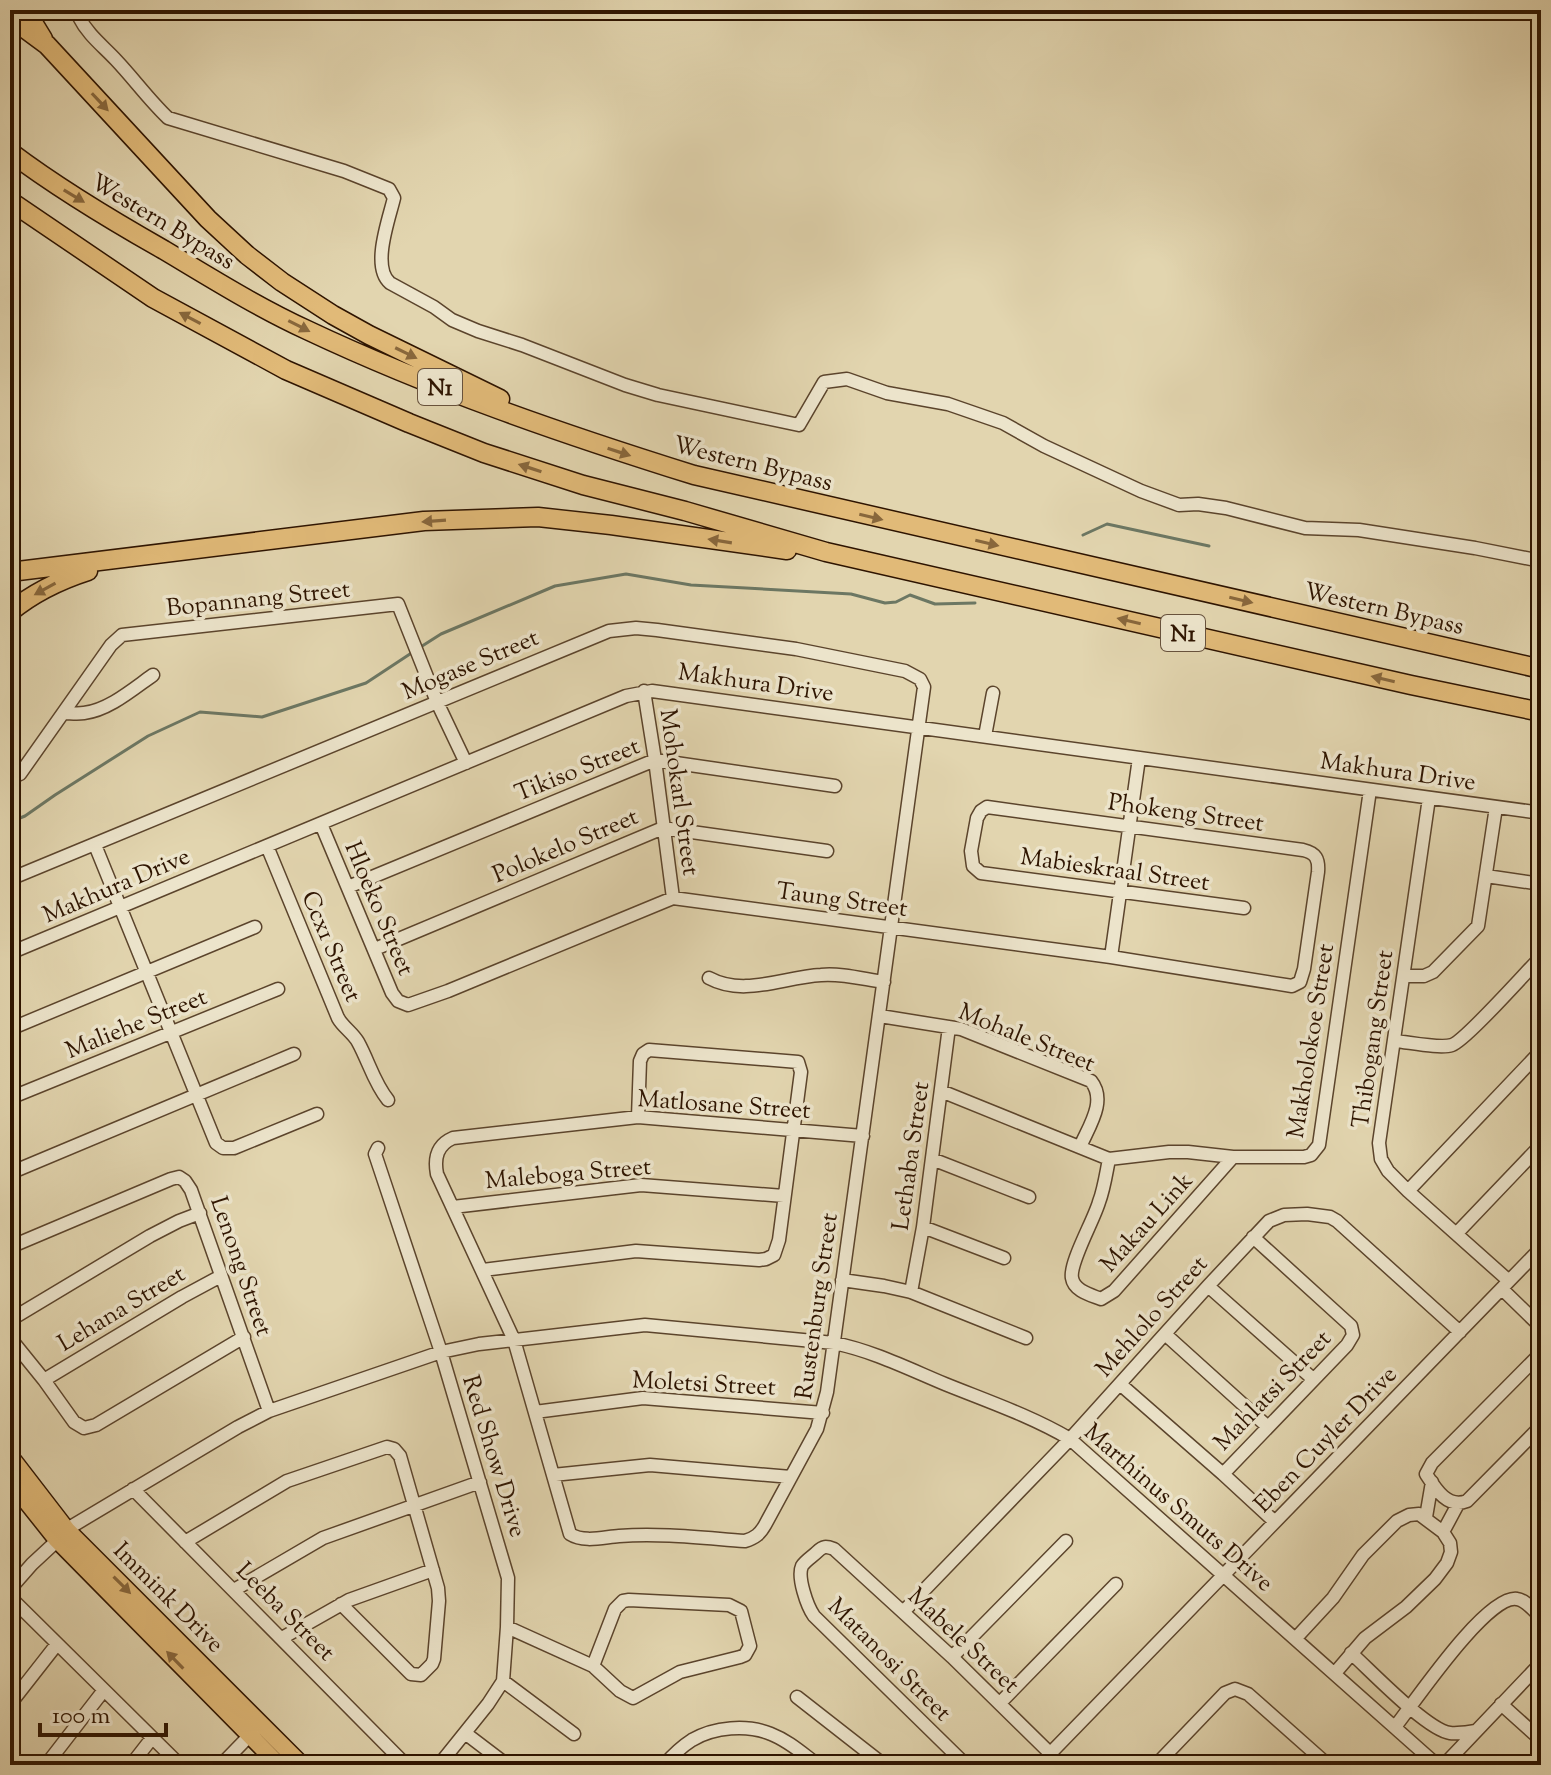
<svg xmlns="http://www.w3.org/2000/svg" width="1551" height="1775" font-family="'Sorts Mill Goudy',serif">
  <rect width="100%" height="100%" fill="#e2d5af"/>
  <filter id="stains"><feTurbulence type="fractalNoise" baseFrequency=".0025" numOctaves="4"/><feColorMatrix values="0 0 0 0 .2 0 0 0 0 .09 0 0 0 0 .02 0 0 0 .5 -.17"/></filter>
  <radialGradient id="worn" r=".72"><stop offset=".6" stop-color="#630" stop-opacity="0"/><stop offset="1" stop-color="#630" stop-opacity=".3"/></radialGradient>
  <g fill="none" stroke-linecap="round" stroke-linejoin="round">
    <path stroke="#6c7763" stroke-width="3" d="M1083,535L1107,524L1209,546
      M419,648L441,634L555,586L626,574L691,585L851,594L885,603L896,602L910,595L935,604L975,603
      M10,822L25,816L55,795L148,736L200,712L262,717L366,683L413,652"/>
    <g stroke="#5b442c" stroke-width="15">
      <path id="minor" d="M83,10L79,17C88,35 103,46 116,60C134,79 149,100 168,118L344,171L389,189L394,198C389,219 371,267 390,283L434,307L452,320L478,331L522,345L625,385L658,395L799,425L824,382L847,379L887,393L948,404L1003,423L1044,446L1141,491L1179,505L1198,504L1226,508L1305,528L1359,530L1475,548L1541,561
        M644,691L655,760L673,898
        M64,713C70,713 77,714 84,713C109,710 133,689 153,675
        M985,736L993,693
        M20,774L111,645L122,635L398,604L437,702L466,763
        M1429,798L1379,1143L1381,1159L1388,1171L1408,1191L1509,1281
        M321,824L392,993L398,1001L408,1005L448,991L673,898L1111,957L1292,986L1300,982L1304,969L1318,872C1319,859 1316,853 1303,850L987,807L981,811L977,818L971,851L973,866L981,873L1244,908
        M95,845L216,1143L223,1148H234L317,1114
        M267,846L338,1018C343,1027 353,1033 358,1042C369,1062 374,1083 388,1100
        M1486,876L1541,884
        M10,879L609,631L636,628L657,630L796,649L905,671L920,679L924,687L827,1392L817,1429L765,1525C760,1534 755,1538 745,1541C703,1538 662,1533 619,1536C604,1537 584,1543 570,1534L514,1340L437,1174C434,1158 437,1145 453,1138L638,1117L863,1136
        M348,887L655,760L835,786
        M375,949L663,828L827,851
        M10,953L626,696L652,691L1541,813
        M1111,957L1139,758
        M1404,976H1424L1433,972L1478,926L1496,807
        M709,978C744,997 783,977 821,975C841,973 863,979 884,982
        M880,1016L961,1029L1091,1081C1107,1101 1089,1126 1080,1147
        M10,1029L255,927
        M1395,1041C1408,1042 1440,1049 1452,1045C1466,1040 1526,972 1541,957
        M941,1091L1109,1159L1169,1152H1188L1233,1157H1304L1311,1155L1319,1145L1370,790
        M10,1098L278,989
        M378,1148L375,1154L441,1352L508,1578L507,1627L503,1681L488,1704L439,1765
        M932,1159L1029,1197
        M1109,1159C1106,1174 1104,1189 1099,1202C1094,1220 1069,1263 1072,1278C1074,1291 1091,1295 1101,1299L1114,1291L1233,1157
        M10,1173L294,1054
        M1408,1191L1541,1051
        M453,1207L641,1185L784,1196
        M923,1227L1004,1258
        M1457,1233L1541,1145
        M10,1247L171,1179L179,1177L185,1181L191,1190L269,1411
        M483,1270L636,1251L759,1260L766,1259L774,1255L779,1240L801,1072L798,1062L649,1050L643,1054L640,1061L638,1117
        M842,1280L884,1286L911,1292L1026,1338
        M1208,1286L1313,1379
        M1502,1289L1541,1327
        M911,1292L923,1227L949,1027
        M10,1320L150,1236L179,1221L200,1213
        M1165,1334L1268,1427
        M10,1338L44,1380L74,1422L84,1428L96,1425L244,1337
        M1541,1353L1432,1463L1426,1474C1435,1488 1447,1509 1467,1501L1541,1426
        M44,1380L182,1297L221,1276
        M1120,1384L1223,1474L1275,1522
        M535,1412L643,1398L823,1413
        M1223,1474L1347,1345L1353,1335L1351,1326L1253,1237
        M553,1475L650,1465L791,1477
        M133,1489L406,1765
        M1426,1517L1432,1482
        M1443,1532L1458,1504
        M185,1542L287,1481L387,1447L394,1449L400,1456L438,1588L439,1601L434,1659L432,1664L421,1675L411,1674L341,1604
        M10,1589L32,1564L74,1525L238,1427L269,1411L441,1352L479,1344L645,1325L834,1343C873,1351 909,1369 945,1384C987,1401 1031,1416 1070,1439L1437,1765
        M234,1590L323,1538L480,1482
        M10,1597L180,1765
        M903,1612L1070,1439L1208,1286L1269,1221L1284,1215L1307,1214L1330,1217L1337,1221L1460,1332
        M507,1627L593,1666L620,1691L633,1698L680,1672L740,1657L745,1655L750,1646L741,1611L729,1605L629,1600L623,1601L615,1609L593,1666
        M282,1638L349,1600L433,1570
        M1296,1638L1333,1598L1363,1555L1397,1521L1409,1515L1419,1514L1443,1532L1450,1543L1451,1552L1447,1563L1435,1579L1406,1607L1365,1638L1335,1673
        M1351,1653C1371,1671 1427,1730 1450,1733C1458,1734 1468,1732 1476,1731
        M952,1657L1066,1541
        M503,1681L574,1734
        M797,1697L884,1765
        M1000,1703L1116,1584
        M10,1704L57,1644
        M1501,1704L1541,1740
        M1395,1727C1414,1703 1487,1594 1517,1599C1526,1600 1534,1611 1541,1617
        M465,1733L507,1765
        M46,1765L104,1690
        M131,1765L152,1738
        M221,1765L255,1730
        M664,1765C672,1756 681,1747 692,1740C714,1727 747,1724 771,1734C789,1741 803,1754 818,1765
        M966,1765L814,1616C807,1606 797,1577 802,1566C805,1561 813,1556 817,1552C823,1546 826,1546 834,1549L952,1657L1062,1765
        M1039,1765L1541,1248
        M1156,1765L1225,1693L1235,1689L1248,1694L1328,1765
        M1444,1765L1541,1663"/>
    </g>
    <g stroke="#2e1400" stroke-width="19">
      <path id="major" d="M10,1456L67,1530L302,1765
        M10,1481L57,1540L279,1765"/>
    </g>
    <g stroke="#2e1400" stroke-width="21">
      <path id="highway" d="M31,10L32,21L43,39
        M10,24L24,28L47,45L208,219L247,255L282,282L333,315L369,335L500,399
        M10,152C59,189 111,220 164,250C211,278 257,307 307,330C432,389 563,434 694,475L1541,669
        M10,201L153,298L286,370L409,423L484,453L583,485L685,511L826,552L1411,685L1541,712
        M10,572L424,521L538,517L611,525L787,550
        M10,612C33,593 60,580 88,571"/>
    </g>
    <use href="#minor" stroke="#ece4cb" stroke-width="12"/>
    <use href="#major" stroke="#e1ba78" stroke-width="16"/>
    <use href="#highway" stroke="#e1ba78" stroke-width="18"/>
  </g>
  <defs><path id="oneway-solid" d="M-6-.8H1V-3.2L6.5 0L1 3.2V.8H-6Z" transform="scale(2)"/></defs>
  <g fill="#88673c">
    <use href="#oneway-solid" transform="translate(100 102) rotate(47)"/>
    <use href="#oneway-solid" transform="translate(74 196) rotate(31)"/>
    <use href="#oneway-solid" transform="translate(190 318) rotate(-152)"/>
    <use href="#oneway-solid" transform="translate(299 326) rotate(27)"/>
    <use href="#oneway-solid" transform="translate(406 353) rotate(26)"/>
    <use href="#oneway-solid" transform="translate(619 452) rotate(18)"/>
    <use href="#oneway-solid" transform="translate(530 468) rotate(-162)"/>
    <use href="#oneway-solid" transform="translate(871 517) rotate(13)"/>
    <use href="#oneway-solid" transform="translate(434 521) rotate(176)"/>
    <use href="#oneway-solid" transform="translate(720 541) rotate(-171)"/>
    <use href="#oneway-solid" transform="translate(987 543) rotate(13)"/>
    <use href="#oneway-solid" transform="translate(45 589) rotate(151)"/>
    <use href="#oneway-solid" transform="translate(1241 600) rotate(13)"/>
    <use href="#oneway-solid" transform="translate(1129 621) rotate(-167)"/>
    <use href="#oneway-solid" transform="translate(1383 679) rotate(-167)"/>
    <use href="#oneway-solid" transform="translate(122 1585) rotate(45)"/>
    <use href="#oneway-solid" transform="translate(175 1660) rotate(-134)"/>
  </g>
  <g text-anchor="middle" stroke-width="7" stroke-linejoin="round" paint-order="stroke">
    <g fill="#ece4cb" stroke="#67523d" stroke-width="2">
      <rect x="418" y="369" width="44" height="36" rx="6"/>
      <rect x="1161" y="615" width="44" height="36" rx="6"/>
    </g>
    <g font-size="22" font-weight="bold" fill="#2e1400">
      <text x="440" y="395">N1</text>
      <text x="1183" y="641">N1</text>
    </g>
    <g font-size="24" fill="#2e1400" stroke="#ece4cb">
      <text transform="translate(163 221) rotate(31)" y="8">Western Bypass</text>
      <text transform="translate(753 463) rotate(14)" y="8">Western Bypass</text>
      <text transform="translate(258 598) rotate(-6)" y="8">Bopannang Street</text>
      <text transform="translate(1384 608) rotate(13)" y="8">Western Bypass</text>
      <text transform="translate(470 664) rotate(-23)" y="8">Mogase Street</text>
      <text transform="translate(756 682) rotate(8)" y="8">Makhura Drive</text>
      <text transform="translate(577 769) rotate(-22)" y="8">Tikiso Street</text>
      <text transform="translate(1398 771) rotate(8)" y="8">Makhura Drive</text>
      <text transform="translate(680 792) rotate(82)" y="8">Mohokarl Street</text>
      <text transform="translate(1186 812) rotate(8)" y="8">Phokeng Street</text>
      <text transform="translate(565 845) rotate(-23)" y="8">Polokelo Street</text>
      <text transform="translate(1115 869) rotate(8)" y="8">Mabieskraal Street</text>
      <text transform="translate(116 885) rotate(-23)" y="8">Makhura Drive</text>
      <text transform="translate(842 899) rotate(8)" y="8">Taung Street</text>
      <text transform="translate(380 908) rotate(67)" y="8">Hloeko Street</text>
      <text transform="translate(332 946) rotate(67)" y="8">Ccx1 Street</text>
      <text transform="translate(136 1023) rotate(-22)" y="8">Maliehe Street</text>
      <text transform="translate(1027 1037) rotate(22)" y="8">Mohale Street</text>
      <text transform="translate(1372 1039) rotate(-82)" y="8">Thibogang Street</text>
      <text transform="translate(1310 1041) rotate(-81)" y="8">Makholokoe Street</text>
      <text transform="translate(724 1104) rotate(4)" y="8">Matlosane Street</text>
      <text transform="translate(910 1156) rotate(-82)" y="8">Lethaba Street</text>
      <text transform="translate(568 1173) rotate(-5)" y="8">Maleboga Street</text>
      <text transform="translate(1146 1222) rotate(-48)" y="8">Makau Link</text>
      <text transform="translate(242 1266) rotate(71)" y="8">Lenong Street</text>
      <text transform="translate(816 1306) rotate(-82)" y="8">Rustenburg Street</text>
      <text transform="translate(121 1308) rotate(-31)" y="8">Lehana Street</text>
      <text transform="translate(1151 1316) rotate(-48)" y="8">Mehlolo Street</text>
      <text transform="translate(704 1383) rotate(3)" y="8">Moletsi Street</text>
      <text transform="translate(1272 1390) rotate(-46)" y="8">Mahlatsi Street</text>
      <text transform="translate(1325 1439) rotate(-46)" y="8">Eben Cuyler Drive</text>
      <text transform="translate(495 1456) rotate(73)" y="8">Red Show Drive</text>
      <text transform="translate(1179 1507) rotate(41)" y="8">Marthinus Smuts Drive</text>
      <text transform="translate(169 1597) rotate(45)" y="8">Immink Drive</text>
      <text transform="translate(286 1611) rotate(45)" y="8">Leeba Street</text>
      <text transform="translate(964 1640) rotate(43)" y="8">Mabele Street</text>
      <text transform="translate(890 1659) rotate(45)" y="8">Matanosi Street</text>
    </g>
  </g>
  <rect width="1551" height="1775" fill="none" stroke="#e2d5af" stroke-width="40"/>
  <rect x="12" y="12" width="1527" height="1751" fill="none" stroke="#2e1400" stroke-width="4"/>
  <rect x="20" y="20" width="1511" height="1735" fill="none" stroke="#2e1400" stroke-width="2"/>
  <path d="M40 1723v12h126v-12" fill="none" stroke="#2e1400" stroke-width="4"/>
  <text x="52" y="1723" font-size="24" fill="#2e1400" stroke="#ece4cb" stroke-width="6" paint-order="stroke">100 m</text>
  <rect width="100%" height="100%" filter="url(#stains)"/>
  <rect width="100%" height="100%" fill="url(#worn)"/>
</svg>
